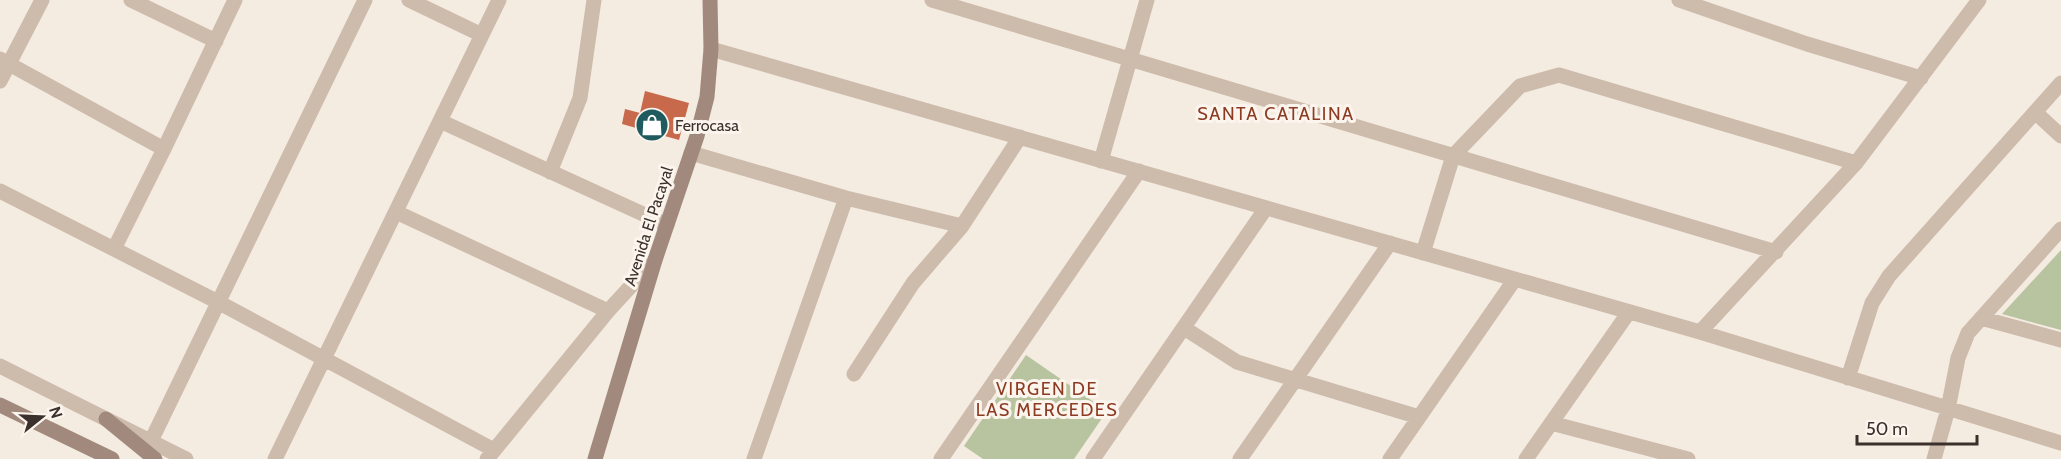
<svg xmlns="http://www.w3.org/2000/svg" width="2061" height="459" font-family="Cabin,sans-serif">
  <rect width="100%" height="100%" fill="#f4ebe1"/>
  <path fill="#b8c4a0" d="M2061,250V330L2002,314Z
    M1026,355L1107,411L1074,459H983L964,446Z"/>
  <path fill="#c8694b" d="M645,91L689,103L679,140L622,124L625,109L640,113Z"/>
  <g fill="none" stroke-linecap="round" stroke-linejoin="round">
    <path stroke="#cdbbac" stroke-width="15" d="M131,0L216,41
      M409,0L482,35
      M932,0L1776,252
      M1679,0L1807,44L1921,78
      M711,49L1700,332L2061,443
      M0,59L164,149
      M0,81L42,0
      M2035,112L2061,136
      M440,121L667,225
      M691,153L846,198L962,226
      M1101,161L1147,0
      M550,172L580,98L594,0
      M0,191L218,302L494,450
      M396,212L608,311
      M114,249L164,149L235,0
      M1423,253L1453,156L1520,86L1559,75L1856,163
      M1981,318L2061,340
      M1184,328L1237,362L1419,417
      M1700,332L1856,163L1979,0
      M0,366L186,459
      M854,374L913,283L962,226L1020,137
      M1848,378L1872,303L1889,276L2061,83
      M1551,423L1688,459
      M151,441L365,0
      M275,459L499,0
      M487,459L608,311L655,260
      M754,459L846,198
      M941,459L1139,171
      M1093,459L1266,208
      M1240,459L1390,243
      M1390,459L1515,279
      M1526,459L1629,312
      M1934,459L1948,409L1958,358L1968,333L2061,229"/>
    <path stroke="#a18a7d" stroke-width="15" d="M0,405L112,459
      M106,419L155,459
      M595,459L655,260L697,136L707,97L711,49L710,0"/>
  </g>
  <defs>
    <g id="shop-disc" transform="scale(1.725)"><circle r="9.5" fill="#1f5a5e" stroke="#fbf5ee"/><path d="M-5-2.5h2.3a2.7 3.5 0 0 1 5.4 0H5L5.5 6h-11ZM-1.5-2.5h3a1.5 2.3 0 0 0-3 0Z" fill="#fff"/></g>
  </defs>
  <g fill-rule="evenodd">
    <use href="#shop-disc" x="652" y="125"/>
  </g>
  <g text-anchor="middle" stroke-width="6" stroke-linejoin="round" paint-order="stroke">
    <g font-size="16" fill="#3b302b" stroke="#fbf5ee" text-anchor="start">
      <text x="675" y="131">Ferrocasa</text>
    </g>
    <g font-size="16" fill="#3b302b" stroke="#fbf5ee">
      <text transform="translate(648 226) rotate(-72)" y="6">Avenida El Pacayal</text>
    </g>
    <g font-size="18" letter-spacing="1.5" fill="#8c3b22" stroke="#fbf5ee">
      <text x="1276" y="120">SANTA CATALINA</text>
      <text x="1047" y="395">VIRGEN DE<tspan x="1047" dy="21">LAS MERCEDES</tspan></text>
    </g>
  </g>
  <g transform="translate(42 417) rotate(72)" stroke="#fbf5ee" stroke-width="4.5" paint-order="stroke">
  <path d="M0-4.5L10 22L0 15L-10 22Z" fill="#3b302b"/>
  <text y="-9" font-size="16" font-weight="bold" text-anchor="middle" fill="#3b302b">N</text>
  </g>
  <path d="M1857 435v9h120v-9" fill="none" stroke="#3b302b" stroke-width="3"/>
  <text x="1866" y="435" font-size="18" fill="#3b302b" stroke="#fbf5ee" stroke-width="4.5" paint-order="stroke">50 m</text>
</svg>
